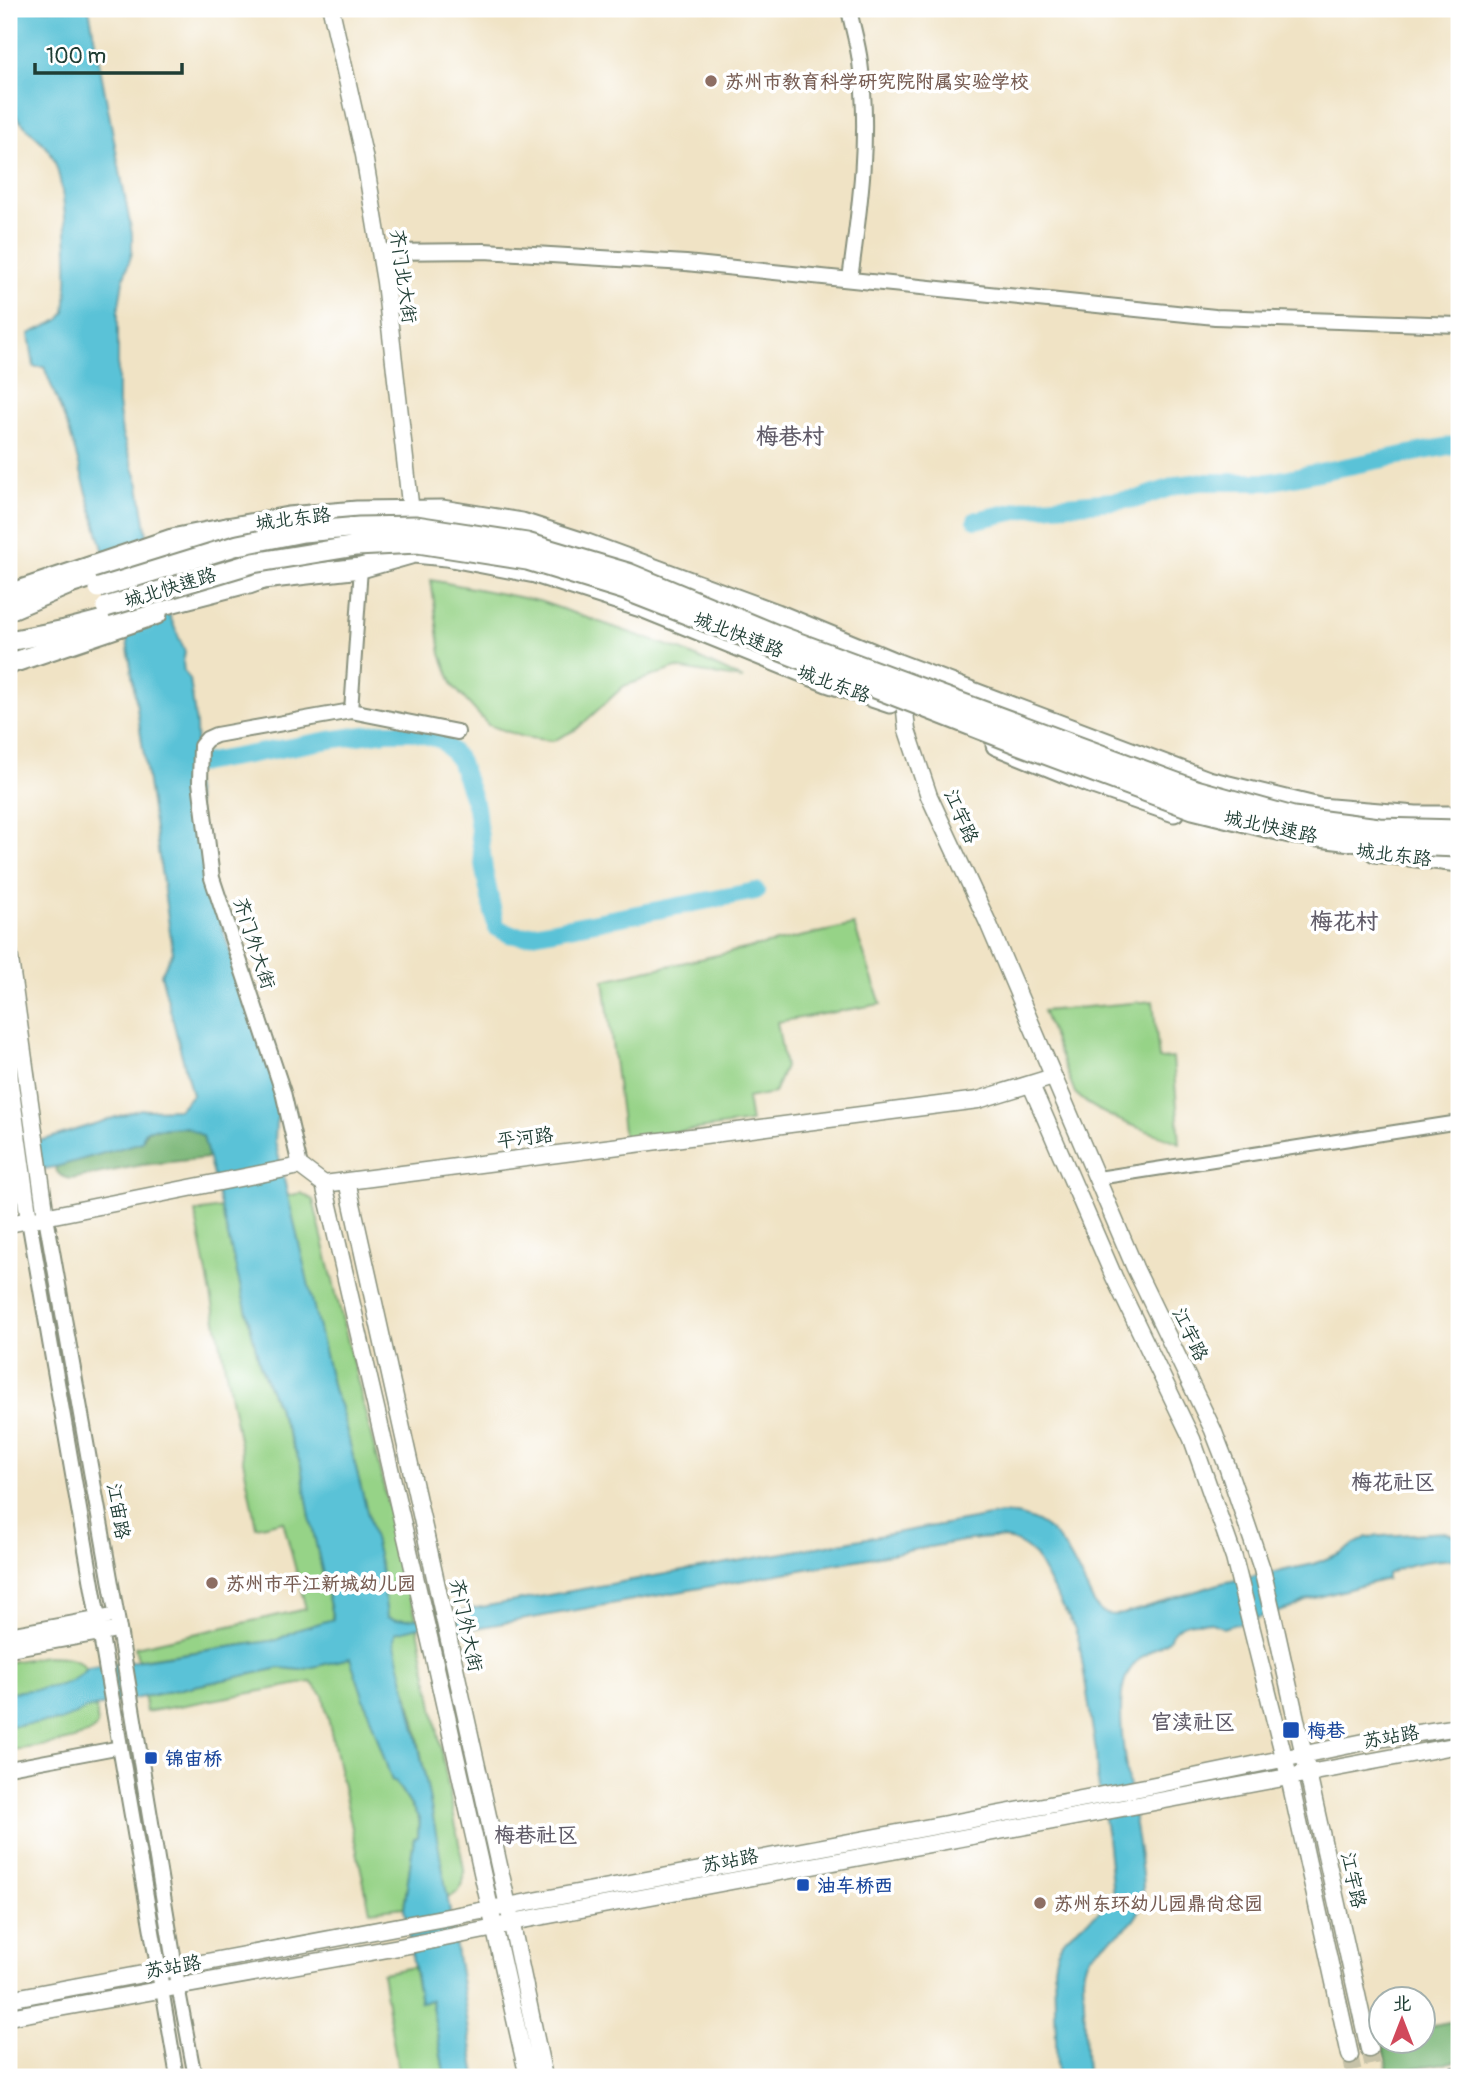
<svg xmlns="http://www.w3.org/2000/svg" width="1468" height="2086" font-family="Pangolin,'LXGW WenKai TC',sans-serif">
  <rect width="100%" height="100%" fill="#fff"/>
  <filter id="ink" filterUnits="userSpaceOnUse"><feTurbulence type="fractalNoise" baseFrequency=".0143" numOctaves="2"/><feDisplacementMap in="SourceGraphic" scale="14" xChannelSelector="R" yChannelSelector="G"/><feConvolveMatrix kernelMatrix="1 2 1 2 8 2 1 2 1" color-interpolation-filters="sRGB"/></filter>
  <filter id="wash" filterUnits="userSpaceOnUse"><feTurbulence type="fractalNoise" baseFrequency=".00686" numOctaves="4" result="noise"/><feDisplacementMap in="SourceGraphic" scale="28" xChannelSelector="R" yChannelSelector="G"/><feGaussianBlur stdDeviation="1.57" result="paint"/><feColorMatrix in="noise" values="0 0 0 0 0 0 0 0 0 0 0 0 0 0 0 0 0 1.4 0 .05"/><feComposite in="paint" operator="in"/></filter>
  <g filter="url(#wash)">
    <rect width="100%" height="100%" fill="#f0e3c5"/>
    <path fill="#96d387" stroke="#5a885e" stroke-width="2" d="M431,580L539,601L683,651L743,679L676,668L624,686L577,729L553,741L523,737L488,725L453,686L441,654Z
      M854,925L881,1004L777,1022L785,1067L774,1093L747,1098L751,1122L624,1139L604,980Z
      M1153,1001L1159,1059L1173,1058L1180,1143C1148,1130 1100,1118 1075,1093L1043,1011Z
      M301,1193L313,1200L416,1618L464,1869C465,1883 461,1893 447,1898L415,1721L385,1613L381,1567L340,1405L334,1393L287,1196Z
      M221,1208L260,1365L301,1465L310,1517L333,1620L297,1630L277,1640L138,1660L135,1647L306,1609L283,1521L256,1527L195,1212Z
      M45,1656C81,1656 90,1662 94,1697C96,1706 98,1716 97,1726C86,1743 29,1747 9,1751V1662Z
      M350,1657L392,1781H395L419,1818L418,1837L414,1838L404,1907L370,1911L323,1695L311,1682L146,1712L144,1697L280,1668L301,1670Z
      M413,1967L420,2001L431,2000L445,2077H399L382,1973Z"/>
    <path fill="#78b574" stroke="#4c7954" stroke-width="2" d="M182,1127L191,1128L203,1136L209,1158L142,1165L71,1179C63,1178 57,1175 55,1167L142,1142L147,1130Z
      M1459,2020V2061L1388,2072L1382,2041L1422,2040L1423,2027Z"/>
    <path fill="#5ac2d7" stroke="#3c8086" stroke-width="2" d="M9,9H89L132,234V253L123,280L118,312V403L122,434L139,485L149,548L166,607L185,652L183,662L184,672L190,679L196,725L197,763L193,770V776L209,887L281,1106L276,1123L275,1141L334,1393L340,1405L381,1567L387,1617L396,1620L426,1617L1001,1514C1053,1514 1067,1549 1087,1589C1091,1597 1094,1607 1102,1612C1109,1616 1117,1615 1124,1614L1222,1583L1314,1564L1340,1553L1367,1537L1445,1532L1459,1537V1559C1433,1560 1410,1562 1387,1574V1579L1307,1600L1292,1608L1223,1628C1206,1618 1176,1619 1169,1640C1154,1649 1137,1657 1128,1673C1106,1711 1143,1841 1143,1890C1144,1942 1084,1935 1083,1977L1087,2077H1057L1054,1967C1058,1924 1096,1926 1113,1895L1107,1837L1097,1776L1096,1751L1079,1641L1074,1627L1035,1556C1015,1533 989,1537 963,1541L431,1636L428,1625L395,1633L394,1641C431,1784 454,1931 476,2077H445L431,2000L420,2002L404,1909L414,1838L418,1837L419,1818L395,1781H392L350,1658L301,1670L280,1668L86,1709L61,1721L9,1726V1693C38,1687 65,1692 88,1668L277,1640L297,1630L333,1619L310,1517L301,1465L260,1365L203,1136L186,1127L149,1129L144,1132L142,1142L59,1166L9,1176V1146L47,1139L141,1109L148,1110L179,1109L192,1095L161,974L173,952L125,627L70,433L44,367H34L29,334L59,320L65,312C69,277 69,177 48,149C38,136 20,125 12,110C5,97 9,27 9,9Z"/>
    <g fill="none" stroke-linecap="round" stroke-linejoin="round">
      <path stroke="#5ac2d7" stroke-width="18" d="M976,520L1031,508L1137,499L1178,485L1199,482H1269L1459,444
        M186,766L329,740L386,732H414L442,740L459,760L476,807L484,870L496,927L509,934L523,936L756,891"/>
    </g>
  </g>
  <g filter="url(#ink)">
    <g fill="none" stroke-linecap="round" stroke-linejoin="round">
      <path stroke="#c6c2a8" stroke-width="16" stroke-dasharray="16 8" stroke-linecap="butt" d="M1369,2049L1375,2077
        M1350,2055L1355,2077"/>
      <g stroke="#88907c" stroke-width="16">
        <path id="minor" d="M351,711L361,568
          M1098,1178L1459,1122
          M9,1768L121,1747
          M178,1986L195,2077
          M162,1989L177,2077"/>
      </g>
      <g stroke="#88907c" stroke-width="18">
        <path id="tertiary" d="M849,9C852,26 858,44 860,62C870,134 860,207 850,279
          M380,252L484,251L686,263L1215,317L1459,325
          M300,1166L283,1092L212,878L200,782L201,746L207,739L216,735L351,711L457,732
          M46,1217L119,1629L178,1986
          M29,1220L162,1989
          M9,1635L108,1617
          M9,1649L111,1631"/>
      </g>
      <g stroke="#88907c" stroke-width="19">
        <path id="secondary" d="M331,9L364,155L385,282L412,521
          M903,691L907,730L929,796L989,925L1135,1268L1213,1430L1227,1466L1262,1569L1274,1620L1369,2049
          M9,952L46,1217
          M9,1077L29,1220
          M1031,1085L1114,1277L1192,1439L1234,1558L1289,1777L1350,2055
          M347,1181L508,1906L544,2077
          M324,1184L433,1654L528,2077
          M9,1224L300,1166L324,1184L978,1100L1053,1077
          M9,1999L1145,1787L1384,1738L1459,1727
          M9,2017L399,1947L495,1928L512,1922L1459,1745"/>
      </g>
      <g stroke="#88907c" stroke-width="23">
        <path id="primary" d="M249,584L263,579L361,568L414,553L446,556L535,573L644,608L827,682L890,703
          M9,594L172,539L227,528L288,517L357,511L442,510L522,523L587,544L777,614L898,664L1208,781L1319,808L1416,816H1459
          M9,664L157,614
          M996,745L1090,783L1174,812
          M1375,852L1459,862"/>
      </g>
      <g stroke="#88907c" stroke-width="23">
        <path id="trunk" d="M9,610L70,584L167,553L227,528
          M9,641L65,630L263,579"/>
      </g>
      <use href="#minor" stroke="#fff" stroke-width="12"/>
      <use href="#tertiary" stroke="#fff" stroke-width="14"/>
      <use href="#secondary" stroke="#fff" stroke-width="16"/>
      <use href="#primary" stroke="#fff" stroke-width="19"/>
      <use href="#trunk" stroke="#fff" stroke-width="19"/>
      <g stroke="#1f3d34" stroke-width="5">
        <path id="rail" d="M1401,2077L1459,2068"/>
      </g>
      <use href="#rail" stroke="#fff" stroke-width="2.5" stroke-dasharray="8" stroke-linecap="butt"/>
      <g stroke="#88907c" stroke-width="23" stroke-linecap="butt">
        <path id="trunk-bridge" d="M99,588L238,545L303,532L359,527L416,526L527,543L628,573L777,635L1196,790L1293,817L1379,828L1459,830
          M106,607L253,563L356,546L418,543L527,560L625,590L1018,744L1193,809L1294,834L1376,844L1459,847"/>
      </g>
      <use href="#trunk-bridge" stroke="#fff" stroke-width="19"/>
    </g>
  </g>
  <g fill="#8d6e63" stroke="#fff" stroke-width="2.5">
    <circle cx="711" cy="81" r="7"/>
    <circle cx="212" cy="1583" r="7"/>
    <circle cx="1040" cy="1903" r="7"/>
  </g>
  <g fill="#1a4fb4" stroke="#fff" stroke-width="2.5">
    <rect x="1282" y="1721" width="18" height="18" rx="3.5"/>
    <rect x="144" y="1751" width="14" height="14" rx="3.5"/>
    <rect x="796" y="1878" width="14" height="14" rx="3.5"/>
  </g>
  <g text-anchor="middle" stroke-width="7" stroke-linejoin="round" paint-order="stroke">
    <g font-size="19" font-weight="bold" fill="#785e54" stroke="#fff" text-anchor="start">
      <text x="725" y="88">苏州市教育科学研究院附属实验学校</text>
      <text x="226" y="1590">苏州市平江新城幼儿园</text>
      <text x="1054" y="1910">苏州东环幼儿园鼎尚总园</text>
    </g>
    <g font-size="19" fill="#1f3d34" stroke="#fff">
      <text transform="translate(404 276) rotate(82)" y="7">齐门北大街</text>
      <text transform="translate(293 518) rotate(-7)" y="7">城北东路</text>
      <text transform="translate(170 587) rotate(-17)" y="7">城北快速路</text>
      <text transform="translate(739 634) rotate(21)" y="7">城北快速路</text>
      <text transform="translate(834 683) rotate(20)" y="7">城北东路</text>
      <text transform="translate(962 816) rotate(66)" y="7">江宇路</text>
      <text transform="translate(1271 826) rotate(12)" y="7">城北快速路</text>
      <text transform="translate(1394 854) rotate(7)" y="7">城北东路</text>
      <text transform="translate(255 943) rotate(72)" y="7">齐门外大街</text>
      <text transform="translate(525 1137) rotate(-7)" y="7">平河路</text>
      <text transform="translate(1191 1334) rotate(64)" y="7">江宇路</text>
      <text transform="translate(119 1511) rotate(80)" y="7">江宙路</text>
      <text transform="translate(467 1625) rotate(78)" y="7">齐门外大街</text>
      <text transform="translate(1391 1736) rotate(-10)" y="7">苏站路</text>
      <text transform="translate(730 1860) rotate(-11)" y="7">苏站路</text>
      <text transform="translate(1354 1880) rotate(78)" y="7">江宇路</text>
      <text transform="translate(173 1966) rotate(-10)" y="7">苏站路</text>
    </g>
    <g font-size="19" font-weight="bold" fill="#164399" stroke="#fff" text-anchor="start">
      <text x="1307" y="1737">梅巷</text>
      <text x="165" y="1765">锦宙桥</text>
      <text x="817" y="1892">油车桥西</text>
    </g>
    <g font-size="21" font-weight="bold" fill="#605b68" stroke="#fff">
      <text x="1393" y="1489">梅花社区</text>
      <text x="1193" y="1729">官渎社区</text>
      <text x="536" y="1842">梅巷社区</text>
    </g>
    <g font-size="23" font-weight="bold" fill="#605b68" stroke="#fff">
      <text x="790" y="444">梅巷村</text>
      <text x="1344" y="929">梅花村</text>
    </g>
  </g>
  <rect width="1468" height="2086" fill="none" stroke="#fff" stroke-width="35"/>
  <g transform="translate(1402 2020)"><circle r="33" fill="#ffffff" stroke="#a5b1ae" stroke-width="2"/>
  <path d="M0-5L12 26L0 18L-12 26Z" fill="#d1495b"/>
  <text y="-10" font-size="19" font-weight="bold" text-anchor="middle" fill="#1f3d34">北</text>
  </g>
  <path d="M35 63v10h147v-10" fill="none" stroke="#1f3d34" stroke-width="3.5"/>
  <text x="46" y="63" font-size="21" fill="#1f3d34" stroke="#ffffff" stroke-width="5" paint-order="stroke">100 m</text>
</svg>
